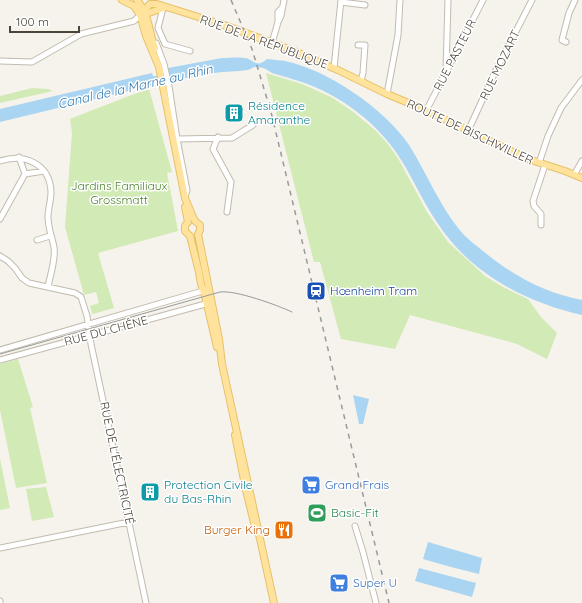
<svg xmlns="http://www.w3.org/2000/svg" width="582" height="603" font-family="Quicksand,sans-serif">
  <rect width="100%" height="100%" fill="#f6f3ec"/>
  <path fill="#d2eab5" d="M266,73L302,84L331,97L352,111L375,130L388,144L399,160L427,212L448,242L485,276L503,287L528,299L541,317L557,333L547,359L517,344L410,315L395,349L341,339L320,262H314Z
    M32,88L48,89L53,91L0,103V96Z
    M149,89L172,172L167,173L178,231L98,253L114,308L93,314L92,313L90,306L99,303L96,292L84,295L65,227L72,133L70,119C96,109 122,98 149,89Z
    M18,359L33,407L30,408L47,483L16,488L0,410V364Z
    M0,459L10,508L0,510Z
    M46,487L54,517L32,521L26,489Z"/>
  <path fill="#a9d4f2" d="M222,58C229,58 237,57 245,58C253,59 256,69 267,59C273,60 280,60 285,61C328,70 385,109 409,145C428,175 440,208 464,235C470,241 477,246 483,251C512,275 544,293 582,300V315C533,304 483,280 450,240C431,217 420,193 406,168C382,124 337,91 289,78C284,76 277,75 272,73C266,69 263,67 255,67C252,67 251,70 247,70C237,72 225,71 214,73C200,74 186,78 173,81C166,77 157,77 153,85L0,122V109L152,73L153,76H156L166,73L168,68Z
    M353,395L369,399L363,424H359Z
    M428,542L482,558L479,574L451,567L423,559Z
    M419,568L476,583L472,597L415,581Z"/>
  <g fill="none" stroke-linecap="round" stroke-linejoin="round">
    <g stroke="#c2bbae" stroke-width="7">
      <path id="minor" d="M341,2L365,5
        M163,8L158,28L165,44L190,51
        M278,22V12L282,8
        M566,42L562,40L569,13L575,0
        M156,43L164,64L169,86L177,139L187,190L185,197
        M272,43L278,22L281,16L284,0
        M358,45H365L363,73L361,81
        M0,61L32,62L81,34L134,21L140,15
        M334,68L341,0
        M446,71L448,0
        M387,94L398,35L400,0
        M426,111L483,0
        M468,131L496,70L532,0
        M218,137L213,149L231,182L227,212
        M177,139L232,138L253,125
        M19,157L25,174
        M0,161C25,153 50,164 51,192C51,201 48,209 48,217C48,228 52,237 54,247C56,260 50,275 48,287
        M539,163L548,136L561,108L582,80
        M574,175L582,161
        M0,219L25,174L44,171
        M541,225V214L534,206L533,201L545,165
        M37,240L50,236
        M0,256L8,261L15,268L22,278L29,283L75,293L81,297L87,316L91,344L146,603
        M0,350L206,290
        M0,360L209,303
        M355,526L363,552L376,603
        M0,548L129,522
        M0,601V603"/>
    </g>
    <g stroke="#e6c16a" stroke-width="8">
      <path id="major" d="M122,0L134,6L140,15L146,36L159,67L185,198L192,215L195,221L200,225V230L198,234L219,339L222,364L274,603
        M137,0C150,16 148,30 155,48
        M140,15L150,4H157L227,26L294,51L338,70L387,94L423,109L528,159L565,171L582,178
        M143,15L166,7
        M185,207L188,222L185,226V231L190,236L199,272L201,284L205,296L217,347
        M235,435L246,490L255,527"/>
    </g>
    <use href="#minor" stroke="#fff" stroke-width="5"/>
    <use href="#major" stroke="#ffe39c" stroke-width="6"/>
    <path stroke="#9a9a9a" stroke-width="1" d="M0,354L220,292C236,290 277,305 292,312"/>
    <path stroke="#9a9a9a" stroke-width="1.5" stroke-dasharray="5 5" stroke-linecap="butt" d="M231,0L252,49L271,112L389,603"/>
  </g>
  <defs>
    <g id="building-square" transform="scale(1)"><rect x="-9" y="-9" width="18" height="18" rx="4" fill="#0f9aa8" stroke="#fff"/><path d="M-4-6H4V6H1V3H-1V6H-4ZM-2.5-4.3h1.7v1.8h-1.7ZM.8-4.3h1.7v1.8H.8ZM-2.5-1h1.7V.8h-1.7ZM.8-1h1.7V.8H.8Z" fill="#fff"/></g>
    <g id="station-square" transform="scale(1)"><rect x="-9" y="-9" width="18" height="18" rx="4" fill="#1a4fb4" stroke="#fff"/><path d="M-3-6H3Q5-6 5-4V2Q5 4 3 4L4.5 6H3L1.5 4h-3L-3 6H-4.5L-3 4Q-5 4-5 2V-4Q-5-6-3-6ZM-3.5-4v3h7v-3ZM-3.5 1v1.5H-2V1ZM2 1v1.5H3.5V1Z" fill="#fff"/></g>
    <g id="supermarket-square" transform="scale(1)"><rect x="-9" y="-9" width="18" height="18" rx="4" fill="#3f7fe0" stroke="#fff"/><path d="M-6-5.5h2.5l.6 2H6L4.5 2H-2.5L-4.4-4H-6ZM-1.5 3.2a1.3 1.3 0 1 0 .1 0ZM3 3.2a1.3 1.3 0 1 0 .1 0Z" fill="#fff"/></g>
    <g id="stadium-square" transform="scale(1)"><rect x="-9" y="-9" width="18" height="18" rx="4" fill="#2e9e5b" stroke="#fff"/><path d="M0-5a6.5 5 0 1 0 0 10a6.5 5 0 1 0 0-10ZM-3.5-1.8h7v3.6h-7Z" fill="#fff"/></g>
    <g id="restaurant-square" transform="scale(1)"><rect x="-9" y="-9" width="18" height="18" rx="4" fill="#e8710a" stroke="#fff"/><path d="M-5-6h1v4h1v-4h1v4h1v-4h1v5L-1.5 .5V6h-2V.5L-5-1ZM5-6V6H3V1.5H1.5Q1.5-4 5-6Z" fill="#fff"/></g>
  </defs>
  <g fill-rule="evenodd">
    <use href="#building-square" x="234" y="113"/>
    <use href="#station-square" x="316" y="291"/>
    <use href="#supermarket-square" x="311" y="485"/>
    <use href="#building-square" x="150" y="492"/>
    <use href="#stadium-square" x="317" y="513"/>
    <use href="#restaurant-square" x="284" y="530"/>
    <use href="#supermarket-square" x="339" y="583"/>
  </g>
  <g text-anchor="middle" stroke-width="3" stroke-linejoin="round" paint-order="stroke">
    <g font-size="12" fill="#4b4439" stroke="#fff">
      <text transform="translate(264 42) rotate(20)" y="4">RUE DE LA RÉPUBLIQUE</text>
      <text transform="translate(455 55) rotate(-63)" y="4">RUE PASTEUR</text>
      <text transform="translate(500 65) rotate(-64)" y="4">RUE MOZART</text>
      <text transform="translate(470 132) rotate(25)" y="4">ROUTE DE BISCHWILLER</text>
      <text transform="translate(106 331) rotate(-15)" y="4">RUE DU CHÊNE</text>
      <text transform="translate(117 463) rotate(78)" y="4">RUE DE L'ÉLECTRICITÉ</text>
    </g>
    <g font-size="12" fill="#0d838f" stroke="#fff" text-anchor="start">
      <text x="248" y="110">Résidence<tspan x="248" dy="14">Amaranthe</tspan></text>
      <text x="164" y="489">Protection Civile<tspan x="164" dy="14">du Bas-Rhin</tspan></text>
    </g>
    <g font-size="12" fill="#4a7f2a" stroke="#fff">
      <text x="119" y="190">Jardins Familiaux<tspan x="119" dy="14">Grossmatt</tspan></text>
    </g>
    <g font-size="12" fill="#164399" stroke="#fff" text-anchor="start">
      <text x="330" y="295">Hœnheim Tram</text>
    </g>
    <g font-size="12" fill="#366cbe" stroke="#fff" text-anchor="start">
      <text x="325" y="489">Grand Frais</text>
      <text x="353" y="587">Super U</text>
    </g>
    <g font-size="12" fill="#27864d" stroke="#fff" text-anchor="start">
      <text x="331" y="517">Basic-Fit</text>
    </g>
    <g font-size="12" fill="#c56008" stroke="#fff" text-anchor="end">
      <text x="270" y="534">Burger King</text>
    </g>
    <g font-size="13" font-style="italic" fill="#2e7ab2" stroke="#fff">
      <text transform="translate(135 86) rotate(-13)" y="5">Canal de la Marne au Rhin</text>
    </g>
  </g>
  <path d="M10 26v6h69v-6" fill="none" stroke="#4b4439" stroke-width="2"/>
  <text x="16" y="26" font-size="12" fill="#4b4439" stroke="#ffffff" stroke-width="3" paint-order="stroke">100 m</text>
</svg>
